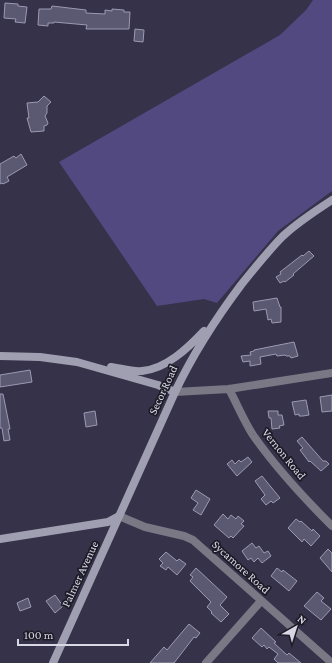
<svg xmlns="http://www.w3.org/2000/svg" width="332" height="663" font-family="'Crimson Pro',serif">
  <rect width="100%" height="100%" fill="#353249"/>
  <path fill="#534981" d="M313,0H332V191L278,231L217,303L204,299L157,306L59,162L280,35L306,10Z"/>
  <path fill="#5b5871" stroke="#9c99b5" d="M5,3L18,4V6L27,7L25,23L15,22L16,19L4,18Z
    M52,6L86,10V13L105,14V10L112,11V9L124,10V12H130L129,29H86L87,25L54,22V23H48V26L38,25L39,9H51Z
    M135,29L144,30L143,42L134,41Z
    M44,96L51,102L47,106V113L45,116L48,123L47,125L44,126V131L31,132L27,118H29L27,103L38,102Z
    M21,154L27,165L7,177L9,181L3,184L2,183L0,184V164L14,156L16,158Z
    M309,251L314,256L293,274L294,275L285,282L284,281L280,283L276,277L281,274L280,272L302,255L303,256Z
    M277,298L280,307H281V322L272,323L271,319L268,320L266,309L254,311L253,302Z
    M294,342L298,356L291,358L290,356H286L285,355L277,356L276,354L260,357L261,364L250,366V361L243,362L241,356L251,355L250,352L254,351V350Z
    M30,370L32,382L0,387V375Z
    M0,394H3L10,429H8L10,440L4,441L2,428H0Z
    M332,395V411L322,412L320,397Z
    M306,400L309,415L303,416H299V414L295,415L292,402Z
    M95,411L97,425L86,427L84,413Z
    M268,411H278V415H282L284,425L279,426L280,428L272,429L271,418H269Z
    M302,437L323,461H326L329,464L321,471L310,461L309,462L300,450L303,448L297,441Z
    M248,457L252,462L237,476L227,464L232,460L235,464L239,460L241,462Z
    M262,476L280,498L273,503L271,501L266,505L261,499L265,495L255,481Z
    M196,490L210,499L201,515L193,510L198,503L191,498Z
    M223,514L228,519L231,515L236,519L238,516L244,521L241,524L244,526L233,538L231,536L229,538L214,525Z
    M296,519L300,522L301,521L312,531L313,529L320,536L311,546L304,539L302,542L288,528Z
    M252,543L256,548L259,546L264,553L268,551L271,556L262,563L258,558L254,562L251,558L248,560L242,551Z
    M328,549L332,553V572L320,558Z
    M166,552L177,561L179,559L186,564L177,575L168,567L166,570L160,566L163,563L159,559Z
    M196,568L227,597L220,605L229,614L221,622L211,613L212,612L207,607L211,602L190,581L193,577L190,575Z
    M277,568L282,572L283,570L297,581L289,591L271,576Z
    M317,592L324,598L321,601L331,609L321,620L304,606Z
    M55,595L63,606L55,613L46,601Z
    M28,598L31,607L20,611L17,603Z
    M189,624L200,633L196,638L194,637L174,663H150L164,647L167,650Z
    M261,628L276,642L274,643L287,655L289,653L301,663H278L274,659L278,654L269,647L267,649L264,645L262,647L252,638Z"/>
  <g fill="none" stroke-linecap="round" stroke-linejoin="round">
    <path stroke="#7a7885" stroke-width="8" d="M229,389C237,404 244,421 253,435C276,468 304,498 332,526
      M175,392L229,389L332,373
      M119,516L145,527L184,536L193,540L332,663
      M206,663L261,601"/>
    <path stroke="#a09eb1" stroke-width="8" d="M0,356L40,357L77,362L158,385L175,392
      M111,367C120,368 132,372 142,371C166,369 188,348 204,331
      M0,539L108,522L119,516
      M53,663L175,392C194,352 214,321 241,285C254,269 268,251 283,236C298,222 315,211 332,200"/>
  </g>
  <g text-anchor="middle" stroke-width="3.5" stroke-linejoin="round" paint-order="stroke">
    <g font-size="12" fill="#d8d7e6" stroke="#1d1b26">
      <text transform="translate(163 390) rotate(-65)" y="4">Secor Road</text>
      <text transform="translate(284 454) rotate(51)" y="4">Vernon Road</text>
      <text transform="translate(241 567) rotate(42)" y="4">Sycamore Road</text>
      <text transform="translate(80 574) rotate(-65)" y="4">Palmer Avenue</text>
    </g>
  </g>
  <g transform="translate(296 627) rotate(39)" stroke="#1d1b26" stroke-width="3" paint-order="stroke">
  <path d="M0-3L7 15L0 10L-7 15Z" fill="#d8d7e6"/>
  <text y="-6" font-size="11" font-weight="bold" text-anchor="middle" fill="#d8d7e6">N</text>
  </g>
  <path d="M18 639v6h110v-6" fill="none" stroke="#d8d7e6" stroke-width="2"/>
  <text x="24" y="639" font-size="12" fill="#d8d7e6" stroke="#1d1b26" stroke-width="3" paint-order="stroke">100 m</text>
</svg>
